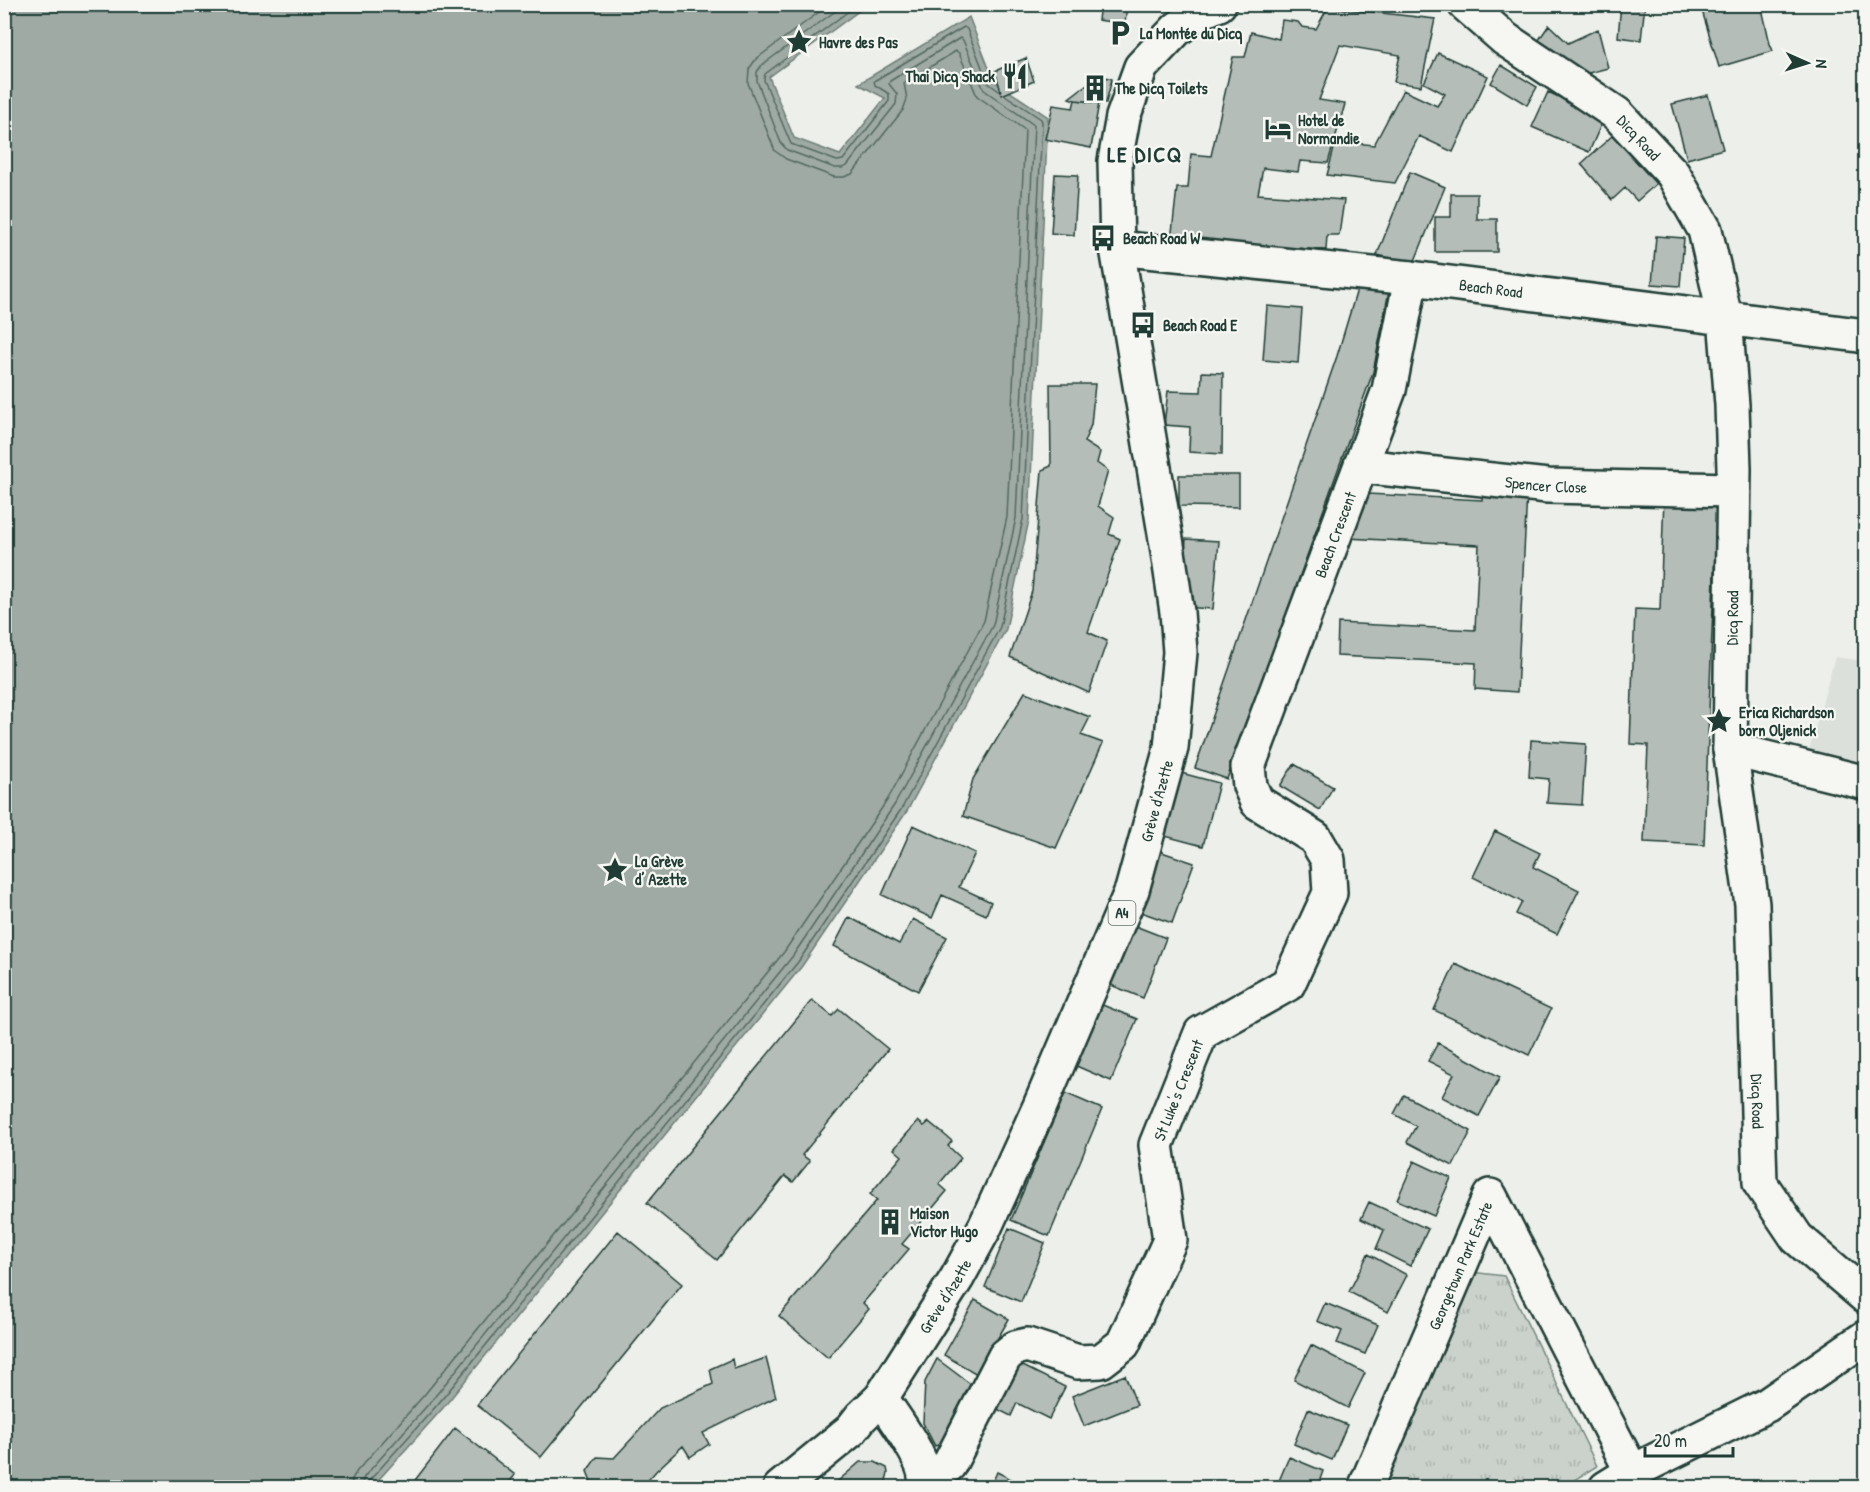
<svg xmlns="http://www.w3.org/2000/svg" width="1870" height="1492" font-family="'Patrick Hand',sans-serif">
  <defs>
    <pattern id="grass-tufts" width="24" height="20" patternUnits="userSpaceOnUse" patternTransform="scale(1.5)"><rect width="24" height="20" fill="#cbd2cc"/><path d="M3 7l-1-3M5 7V3M7 7l1-3M15 17l-1-3M17 17v-4M19 17l1-3" fill="none" stroke="#aeb5b0"/></pattern>
  </defs>
  <rect width="100%" height="100%" fill="#edefea"/>
  <filter id="ink" filterUnits="userSpaceOnUse"><feTurbulence type="fractalNoise" baseFrequency=".0167" numOctaves="2"/><feDisplacementMap in="SourceGraphic" scale="12" xChannelSelector="R" yChannelSelector="G"/><feConvolveMatrix kernelMatrix="1 2 1 2 8 2 1 2 1" color-interpolation-filters="sRGB"/></filter>
  <g filter="url(#ink)">
    <path fill="#dce0db" d="M1766,4H1825V5L1767,10Z
      M1835,657L1865,661V768L1808,754Z"/>
    <path fill="url(#grass-tufts)" stroke="#758880" stroke-width="1.5" d="M1471,1272L1504,1276L1597,1466L1563,1487L1377,1488Z"/>
    <path fill="#9faaa4" stroke="#6c7e77" stroke-width="1.5" d="M5,5H870L863,8L769,77L794,138L840,155L885,98L858,84L969,17L994,81L1048,117L1029,520L1006,629L907,811L802,966L443,1408L372,1487L5,1488Z"/>
    <g fill="none" stroke-linecap="round" stroke-linejoin="round">
      <path stroke="#526961" stroke-width="1.5" d="M858,4L765,74L764,80L791,144L837,161L843,160L889,101V94L875,85L874,81L964,27L967,29L988,83L999,91
        M351,1488L352,1479L357,1471L425,1394L784,952L888,799L984,621L1007,517L1025,130L977,96L959,53L956,51L904,83L907,99L903,110L852,174L844,177H834L786,159L775,151L748,83L749,69L756,59L830,4
        M360,1488L364,1477L432,1400L792,957L895,804L993,625L1016,518L1034,125L984,90L963,40L960,38L890,81L889,84L897,94L896,104L847,166L842,168H835L787,150L781,143L757,81V72L762,65L845,4
        M368,1488L369,1481L438,1404L798,962L902,808L1000,627L1023,519L1042,122L1041,119L1005,95"/>
    </g>
    <path fill="#b4bdb8" stroke="#1f3d34" stroke-width="1.5" d="M1100,4H1127L1125,24L1098,20Z
      M1621,4H1645L1641,40L1618,37Z
      M1700,4H1761L1770,44L1773,51L1719,67Z
      M1328,7L1435,19L1421,86L1394,82L1400,55L1340,45L1319,100L1345,104L1328,163L1300,161L1298,172L1263,168L1258,194L1344,200L1339,235H1327L1326,250L1171,241L1177,188H1188L1191,154L1211,156L1233,57H1245L1251,32L1279,39L1282,20L1298,22L1302,27L1316,29Z
      M1549,25L1568,43L1598,29L1608,68L1581,75L1536,44Z
      M1438,53L1488,76L1453,152L1419,136L1395,183L1327,175L1336,141L1374,145L1403,90L1437,106L1445,94L1424,83Z
      M1026,58L1034,81L1002,95L995,71Z
      M1501,65L1537,87L1527,105L1491,83Z
      M1099,75L1112,79L1106,103L1075,100L1069,98Z
      M1548,92L1604,118L1589,152L1532,127Z
      M1708,95L1723,149L1687,159L1672,104Z
      M1075,100L1099,103L1091,148L1045,139L1053,105L1073,108Z
      M1613,135L1656,184L1637,201L1625,188L1612,200L1581,164Z
      M1410,172L1445,187L1414,263L1377,255Z
      M1055,174L1078,175L1074,235L1051,233Z
      M1451,194H1477V219H1497V252H1435V217H1451Z
      M1656,236L1684,238L1680,286L1652,284Z
      M1359,283L1389,291L1373,372L1227,779L1195,768L1337,356Z
      M1267,306L1302,309L1298,363L1263,360Z
      M1202,372L1223,373L1222,454L1189,452L1190,427L1164,425L1168,391L1201,392Z
      M1050,384H1095L1091,425L1084,442L1100,452L1097,463L1108,471L1098,506L1114,517L1109,534L1120,539L1088,632L1107,641L1089,693L1010,657L1032,591L1042,470L1051,466Z
      M1179,475H1239V507L1179,506Z
      M1483,490L1527,493L1517,692L1475,689L1476,663L1337,656L1338,623L1475,630L1479,545L1347,538L1349,493L1482,500Z
      M1664,496L1717,497L1704,845L1644,842L1648,745L1630,744L1635,609L1660,610Z
      M1186,539L1219,541L1213,609L1181,607Z
      M1025,692L1090,717L1081,735L1103,743L1056,848L963,816L973,779Z
      M1531,740L1586,744L1582,805L1547,803L1549,779L1529,777Z
      M1294,764L1333,787L1320,810L1280,786Z
      M1181,773L1219,783L1203,846L1165,836Z
      M913,825L975,853L959,887L991,902L986,915L942,895L932,918L882,895Z
      M1495,831L1540,853L1533,867L1579,890L1557,934L1516,914L1522,902L1473,877Z
      M1156,850L1194,863L1172,923L1135,910Z
      M849,917L899,944L913,919L947,937L918,991L834,946Z
      M1130,924L1166,938L1143,998L1106,983Z
      M1455,964L1551,1009L1529,1055L1434,1010Z
      M812,1000L832,1016L839,1009L888,1049L802,1155L810,1161L793,1182L785,1176L717,1260L647,1203Z
      M1100,1004L1137,1019L1111,1081L1074,1065Z
      M1438,1043L1500,1077L1479,1116L1442,1097L1454,1074L1428,1061Z
      M1065,1093L1102,1109L1049,1236L1011,1220Z
      M1404,1095L1471,1131L1453,1166L1407,1142L1416,1126L1394,1114Z
      M918,1121L924,1126L929,1122L952,1141L948,1146L961,1158L939,1184L947,1191L902,1244L909,1249L863,1303L869,1309L828,1358L779,1316L877,1200L870,1194L902,1156L894,1149Z
      M1414,1161L1451,1178L1434,1216L1397,1200Z
      M1369,1202L1428,1229L1410,1266L1376,1249L1384,1230L1361,1219Z
      M1009,1228L1045,1243L1021,1302L985,1287Z
      M618,1231L682,1284L541,1457L477,1405Z
      M1368,1254L1407,1275L1388,1312L1349,1292Z
      M975,1300L1009,1319L977,1374L944,1355Z
      M1325,1303L1378,1325L1365,1354L1337,1343L1342,1331L1317,1321Z
      M1311,1345L1365,1373L1348,1408L1294,1380Z
      M766,1358L776,1397L703,1433L709,1444L690,1457L683,1446L657,1470L641,1488H585L591,1481L587,1471L597,1457L614,1458L660,1408L713,1384L710,1369L732,1359L734,1369Z
      M937,1359L973,1386L948,1441L935,1446L923,1423L925,1382Z
      M1011,1360L1065,1387L1049,1419L1017,1403L1011,1416L989,1405Z
      M1125,1375L1137,1405L1084,1426L1072,1396Z
      M1308,1409L1347,1425L1332,1460L1294,1444Z
      M455,1428L515,1475L505,1488H409Z
      M1289,1457L1323,1471L1317,1488H1276Z
      M860,1462H875L887,1468L888,1473L884,1488H830Z
      M997,1472L1029,1488H990Z"/>
    <g fill="none" stroke-linecap="round" stroke-linejoin="round">
      <g stroke="#1f3d34" stroke-width="38">
        <g id="street">
          <path id="s1" d="M1117,248L1411,278L1866,336"/>
          <path id="s2" d="M1361,466L1548,486L1733,490"/>
          <path d="M1730,749L1866,783"/>
          <path id="s3" d="M927,1481L949,1465L1005,1356L1015,1348L1027,1345L1078,1362L1101,1361L1123,1344L1170,1240L1156,1145L1201,1033L1288,984L1330,893L1328,860L1315,838L1257,802L1250,786L1248,767L1389,390L1411,278"/>
          <path id="s4" d="M1365,1488L1490,1196L1632,1472"/>
          <path d="M1606,1488L1632,1472L1767,1405L1866,1337"/>
        </g>
      </g>
      <g stroke="#1f3d34" stroke-width="38">
        <g id="secondary">
          <path id="s5" d="M1465,4L1505,39L1617,114L1673,174L1705,230L1725,317L1732,405L1734,469L1730,749L1752,904L1760,1183L1797,1238L1866,1297"/>
        </g>
      </g>
      <g stroke="#1f3d34" stroke-width="38">
        <g id="primary">
          <path d="M881,1398C893,1417 932,1466 924,1488"/>
          <path id="s6" d="M780,1488L851,1430L861,1417L881,1398L957,1278L985,1227L1040,1106L1132,890L1171,748L1180,652L1177,612L1167,545L1117,248L1115,161L1123,117L1141,67L1177,29L1200,12L1219,4"/>
        </g>
      </g>
      <use href="#street" stroke="#f6f6f2" stroke-width="33"/>
      <use href="#secondary" stroke="#f6f6f2" stroke-width="33"/>
      <use href="#primary" stroke="#f6f6f2" stroke-width="33"/>
    </g>
  </g>
  <defs>
    <g id="parking-bare" transform="scale(2.07)"><path d="M-3.5-5.5H1a3.5 3.5 0 0 1 0 7H-1V5.5H-3.5ZM-1-3.4V-.6H.8a1.4 1.4 0 0 0 0-2.8Z" fill="#1f3d34" stroke="#f6f6f2" stroke-width="2.5" paint-order="stroke"/></g>
    <g id="sight-bare" transform="scale(2.07)"><path d="M0-6L1.8-2.2L6-1.7L2.9 1.2L3.7 5.4L0 3.3L-3.7 5.4L-2.9 1.2L-6-1.7L-1.8-2.2Z" fill="#1f3d34" stroke="#f6f6f2" stroke-width="2.5" paint-order="stroke"/></g>
    <g id="restaurant-bare" transform="scale(2.07)"><path d="M-5-6h1v4h1v-4h1v4h1v-4h1v5L-1.5 .5V6h-2V.5L-5-1ZM5-6V6H3V1.5H1.5Q1.5-4 5-6Z" fill="#1f3d34" stroke="#f6f6f2" stroke-width="2.5" paint-order="stroke"/></g>
    <g id="building-bare" transform="scale(2.07)"><path d="M-4-6H4V6H1V3H-1V6H-4ZM-2.5-4.3h1.7v1.8h-1.7ZM.8-4.3h1.7v1.8H.8ZM-2.5-1h1.7V.8h-1.7ZM.8-1h1.7V.8H.8Z" fill="#1f3d34" stroke="#f6f6f2" stroke-width="2.5" paint-order="stroke"/></g>
    <g id="hotel-bare" transform="scale(2.07)"><path d="M-6-4.5h1.5V1H6V5H4.5V3h-9V5H-6ZM-4 0a1.8 1.8 0 1 1 3.6 0ZM.5 0V-2.5h3Q6-2.5 6 0Z" fill="#1f3d34" stroke="#f6f6f2" stroke-width="2.5" paint-order="stroke"/></g>
    <g id="bus-bare" transform="scale(2.07)"><path d="M-5-6H5V4H4V6H2V4H-2V6H-4V4H-5ZM-3.5-4V0h7V-4ZM-3.5 1.2v1.5H-2V1.2ZM2 1.2v1.5H3.5V1.2Z" fill="#1f3d34" stroke="#f6f6f2" stroke-width="2.5" paint-order="stroke"/></g>
  </defs>
  <g fill-rule="evenodd">
    <use href="#parking-bare" x="1120" y="33"/>
    <use href="#sight-bare" x="799" y="42"/>
    <use href="#restaurant-bare" x="1015" y="76"/>
    <use href="#building-bare" x="1095" y="88"/>
    <use href="#hotel-bare" x="1278" y="129"/>
    <use href="#bus-bare" x="1103" y="238"/>
    <use href="#bus-bare" x="1143" y="325"/>
    <use href="#sight-bare" x="1719" y="721"/>
    <use href="#sight-bare" x="615" y="870"/>
    <use href="#building-bare" x="890" y="1222"/>
  </g>
  <g text-anchor="middle" stroke-width="4.5" stroke-linejoin="round" paint-order="stroke">
    <rect fill="#f6f6f2" stroke="#60746d" stroke-width="1.5" x="1108.5" y="901" width="27" height="24" rx="4.5"/>
    <g font-size="15" font-weight="bold" fill="#1f3d34">
      <text x="1122" y="918">A4</text>
    </g>
    <g font-size="16" font-weight="bold" fill="#1f3d34" stroke="#f6f6f2" text-anchor="start">
      <text x="1140" y="39">La Montée du Dicq</text>
      <text x="819" y="48">Havre des Pas</text>
      <text x="995" y="82" text-anchor="end">Thai Dicq Shack</text>
      <text x="1115" y="94">The Dicq Toilets</text>
      <text x="1298" y="126">Hotel de<tspan x="1298" dy="18">Normandie</tspan></text>
      <text x="1123" y="244">Beach Road W</text>
      <text x="1163" y="331">Beach Road E</text>
      <text x="1739" y="718">Erica Richardson<tspan x="1739" dy="18">born Oljenick</tspan></text>
      <text x="635" y="867">La Grève<tspan x="635" dy="18">d’ Azette</tspan></text>
      <text x="910" y="1219">Maison<tspan x="910" dy="18">Victor Hugo</tspan></text>
    </g>
    <g font-size="16" fill="#1f3d34" stroke="#f6f6f2">
      <text dy="6" stroke="none"><textPath href="#s5" startOffset="220">Dicq Road</textPath></text>
      <text dy="6" stroke="none"><textPath href="#s1" startOffset="376">Beach Road</textPath></text>
      <text dy="6" stroke="none"><textPath href="#s2" startOffset="186">Spencer Close</textPath></text>
      <text dy="6" stroke="none"><textPath href="#s3" startOffset="1222">Beach Crescent</textPath></text>
      <text transform="translate(1732 618) rotate(-89)" y="6">Dicq Road</text>
      <text dy="6" stroke="none"><textPath href="#s6" startOffset="796">Grève d'Azette</textPath></text>
      <text dy="6" stroke="none"><textPath href="#s3" startOffset="549">St Luke's Crescent</textPath></text>
      <text dy="6" stroke="none"><textPath href="#s5" startOffset="1210">Dicq Road</textPath></text>
      <text dy="6" stroke="none"><textPath href="#s4" startOffset="242">Georgetown Park Estate</textPath></text>
      <text dy="6" stroke="none"><textPath href="#s6" startOffset="256">Grève d'Azette</textPath></text>
    </g>
    <g font-size="22" font-weight="bold" letter-spacing="1.5" fill="#1f3d34" stroke="#f6f6f2">
      <text x="1145" y="162">LE DICQ</text>
    </g>
  </g>
  <rect width="1870" height="1492" fill="none" stroke="#f6f6f2" stroke-width="24"/>
  <rect x="12" y="12" width="1846" height="1468" fill="none" stroke="#1f3d34" stroke-width="2" filter="url(#ink)"/>
  <g transform="translate(1807 63) rotate(93)" stroke="#f6f6f2" stroke-width="4.5" paint-order="stroke">
  <path d="M0-4.5L10 22L0 15L-10 22Z" fill="#1f3d34"/>
  <text y="-9" font-size="16" font-weight="bold" text-anchor="middle" fill="#1f3d34">N</text>
  </g>
  <path d="M1645 1447v9h88v-9" fill="none" stroke="#1f3d34" stroke-width="3"/>
  <text x="1654" y="1447" font-size="18" fill="#1f3d34" stroke="#f6f6f2" stroke-width="4.5" paint-order="stroke">20 m</text>
</svg>
